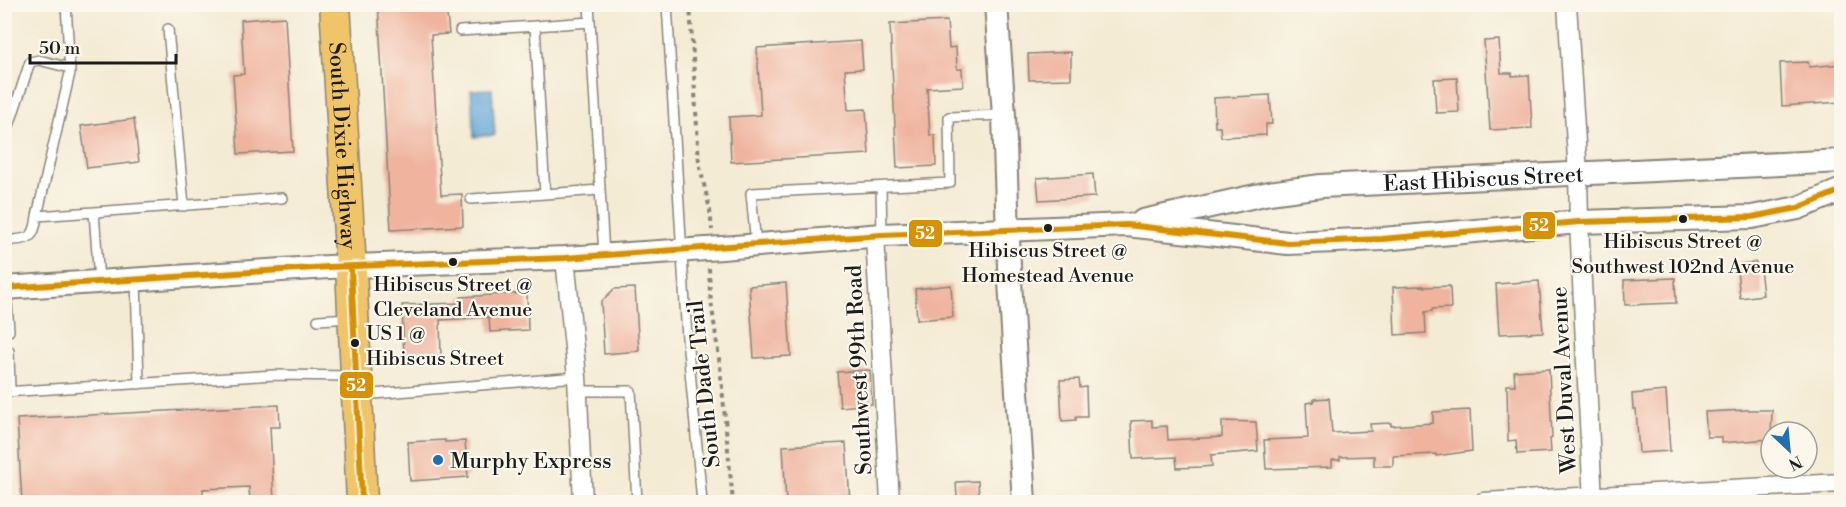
<svg xmlns="http://www.w3.org/2000/svg" width="1846" height="507" font-family="'Libre Bodoni',serif">
  <rect width="100%" height="100%" fill="#fbf7ec"/>
  <filter id="ink" filterUnits="userSpaceOnUse"><feTurbulence type="fractalNoise" baseFrequency=".0167" numOctaves="2"/><feDisplacementMap in="SourceGraphic" scale="12" xChannelSelector="R" yChannelSelector="G"/><feConvolveMatrix kernelMatrix="1 2 1 2 8 2 1 2 1" color-interpolation-filters="sRGB"/></filter>
  <filter id="wash" filterUnits="userSpaceOnUse"><feTurbulence type="fractalNoise" baseFrequency=".008" numOctaves="4" result="noise"/><feDisplacementMap in="SourceGraphic" scale="24" xChannelSelector="R" yChannelSelector="G"/><feGaussianBlur stdDeviation="1.35" result="paint"/><feColorMatrix in="noise" values="0 0 0 0 0 0 0 0 0 0 0 0 0 0 0 0 0 1.4 0 .05"/><feComposite in="paint" operator="in"/></filter>
  <g filter="url(#wash)">
    <rect width="100%" height="100%" fill="#f4ebd4"/>
    <path fill="#63a6d7" stroke="#40617a" stroke-width="1.5" d="M492,89L495,135L474,137L471,90Z"/>
    <g id="blocks">
      <path fill="#efb39e" d="M378,4H446L449,34L431,35L441,195L462,194L463,226L391,230Z
        M285,17L293,151L238,154L233,75L244,74L241,20Z
        M947,21L949,48L956,47L957,69H962L963,86L927,88L930,136L935,135L936,166L897,168L890,24Z
        M1499,40L1501,73H1512V76L1529,75L1532,128L1490,130L1484,41Z
        M861,41L863,69L845,70L848,110L866,109L869,154L731,162L729,117L761,115L757,48Z
        M1071,52V79L1029,80L1028,54Z
        M1808,62L1809,67L1842,64V102L1782,106L1780,63Z
        M1457,78L1459,112L1436,113L1434,79Z
        M1270,95L1272,124H1266V135L1221,137L1220,127H1215L1214,98Z
        M134,119L139,162L87,168L81,126Z
        M1093,174L1095,197L1039,200L1037,178Z
        M1756,262L1757,269L1760,268L1763,295L1740,298L1737,270H1740V264Z
        M1675,278L1676,303L1625,305L1624,280Z
        M1539,281L1543,332L1499,334L1496,284Z
        M786,283L791,356L754,358L749,286Z
        M951,285L953,317L917,320L915,289Z
        M1424,286V287L1450,286L1451,308L1432,309V311L1425,312L1426,333L1395,335L1393,287Z
        M635,288L639,351L604,354L601,302L614,289Z
        M527,293L528,330L490,332L489,317L440,320L441,356L404,358L402,305L461,303V297Z
        M1549,369L1552,438L1550,439L1551,452L1517,454L1516,440L1508,441L1507,385H1515L1514,371Z
        M870,370L872,404L840,407L837,372Z
        M1079,379L1080,388L1086,387L1087,417H1076V420L1062,421L1060,380Z
        M1666,391L1670,451L1639,453L1636,409H1633L1632,394Z
        M1329,398L1332,433L1371,431L1370,424L1391,423V426L1433,423V412L1470,410L1472,451L1436,456V454L1393,456V466H1374V456L1340,457V460H1332V467L1266,469L1264,440L1308,438L1306,403L1314,402V399Z
        M279,405L280,427H270L274,502H250L249,487L203,489L204,502H22L17,419Z
        M1747,410H1772L1771,439L1721,443V437H1707L1705,412Z
        M1152,420V427L1167,426L1168,440L1222,437V421L1256,422L1258,451L1211,455L1212,466L1202,467L1177,468L1176,457L1133,459L1131,421Z
        M445,440V442L465,441L468,477L410,481L408,442Z
        M846,443L850,502H786L783,446Z
        M978,481L979,496L957,497L956,482Z"/>
    </g>
  </g>
  <g filter="url(#ink)">
    <use href="#blocks" fill-opacity="0" stroke="#888478" stroke-width="1.5"/>
    <g fill="none" stroke-linecap="round" stroke-linejoin="round">
      <g stroke="#888478" stroke-width="12">
        <path id="service" d="M66,4L70,73L37,216L94,212L99,281
          M589,4L604,255
          M667,4L687,338L702,502
          M590,22L535,26L545,194L600,190
          M168,29L184,206
          M460,31L535,26
          M4,141L30,62L39,60L70,68
          M881,187L882,235
          M471,199L545,194
          M94,212L282,198
          M4,241C28,238 34,242 37,216
          M756,245L751,193L950,183L949,117L1004,115
          M136,279L139,384
          M6,288L9,331
          M318,320L350,318
          M9,351L10,392
          M578,391H631L637,502
          M4,392L274,375L353,376
          M362,395L577,377"/>
      </g>
      <g stroke="#888478" stroke-width="21">
        <path id="minor" d="M1567,4L1578,174L1579,222L1593,502
          M875,236L890,502
          M565,258L577,377L583,502
          M1483,502L1842,483"/>
      </g>
      <g stroke="#888478" stroke-width="26">
        <g id="tertiary">
          <path d="M996,4L1004,115L1009,266L1024,502"/>
          <path id="s1" d="M1143,221L1269,193L1321,186L1842,161"/>
          <path d="M4,288L329,267L565,258L722,248L882,235L1127,225L1288,243L1382,239L1579,222L1752,217L1798,208L1842,190"/>
        </g>
      </g>
      <g stroke="#888478" stroke-width="33">
        <g id="trunk">
          <path id="s2" d="M335,4L351,268L362,502"/>
        </g>
      </g>
      <path stroke="#888478" stroke-width="4" stroke-dasharray="4.5 4.5" stroke-linecap="butt" d="M690,4L699,163L710,210L712,230
        M709,268L710,293L720,366L733,502"/>
      <use href="#service" stroke="#fff" stroke-width="9"/>
      <use href="#minor" stroke="#fff" stroke-width="18"/>
      <use href="#tertiary" stroke="#fff" stroke-width="22"/>
      <use href="#trunk" stroke="#f0c469" stroke-width="30"/>
      <g stroke="#fbf7ec" stroke-width="10">
        <path id="bus-1" d="M351,268L362,502
          M4,288L329,267L565,258L882,235L1127,225L1288,243L1382,239L1579,222L1752,217L1798,208L1842,190"/>
      </g>
      <use href="#bus-1" stroke="#d69104" stroke-width="6"/>
    </g>
  </g>
  <g fill="#1c1c1c" stroke="#fbf7ec" stroke-width="2">
    <circle cx="1683" cy="219" r="5"/>
    <circle cx="1048" cy="228" r="5"/>
    <circle cx="453" cy="262" r="5"/>
    <circle cx="355" cy="343" r="5"/>
  </g>
  <circle fill="#1f6fb2" stroke="#fbf7ec" stroke-width="2" cx="438" cy="460" r="6"/>
  <g text-anchor="middle" stroke-width="4.5" stroke-linejoin="round" paint-order="stroke">
    <g font-size="20" fill="#1c1c1c" stroke="#fbf7ec">
      <text x="1683" y="248">Hibiscus Street @<tspan x="1683" dy="25">Southwest 102nd Avenue</tspan></text>
      <text x="1048" y="257">Hibiscus Street @<tspan x="1048" dy="25">Homestead Avenue</tspan></text>
      <text x="453" y="291">Hibiscus Street @<tspan x="453" dy="25">Cleveland Avenue</tspan></text>
      <text x="366" y="340" text-anchor="start">US 1 @<tspan x="366" dy="25">Hibiscus Street</tspan></text>
    </g>
    <g font-size="22" fill="#1c1c1c" stroke="#fbf7ec">
      <text dy="8" stroke="none"><textPath href="#s2" startOffset="142">South Dixie Highway</textPath></text>
      <text dy="8" stroke="none"><textPath href="#s1" startOffset="344">East Hibiscus Street</textPath></text>
      <text transform="translate(858 370) rotate(-93)" y="8">Southwest 99th Road</text>
      <text transform="translate(1563 380) rotate(-93)" y="8">West Duval Avenue</text>
      <text transform="translate(703 384) rotate(-96)" y="8">South Dade Trail</text>
    </g>
    <g font-size="22" fill="#1c1c1c" stroke="#fbf7ec" text-anchor="start">
      <text x="450" y="468">Murphy Express</text>
    </g>
  </g>
  <g stroke="#fbf7ec" stroke-width="2">
    <rect x="1522" y="211" width="34" height="29" rx="6" fill="#d69104"/>
    <rect x="908" y="219" width="35" height="29" rx="6" fill="#d69104"/>
    <rect x="339" y="371" width="35" height="28" rx="6" fill="#d69104"/>
  </g>
  <g font-size="16" text-anchor="middle" font-weight="bold" fill="#fff">
    <text x="1539" y="231">52</text>
    <text x="925" y="239">52</text>
    <text x="356" y="391">52</text>
  </g>
  <rect width="1846" height="507" fill="none" stroke="#fbf7ec" stroke-width="24"/>
  <g transform="translate(1789 450) rotate(154)"><circle r="28" fill="#fbf7ec" stroke="#a29f99" stroke-width="1.5"/>
  <path d="M0-4.5L10 22L0 15L-10 22Z" fill="#1f6fb2"/>
  <text y="-9" font-size="16" font-weight="bold" text-anchor="middle" fill="#1c1c1c">N</text>
  </g>
  <path d="M30 54v9h146v-9" fill="none" stroke="#1c1c1c" stroke-width="3"/>
  <text x="39" y="54" font-size="18" fill="#1c1c1c" stroke="#fbf7ec" stroke-width="4.5" paint-order="stroke">50 m</text>
</svg>
